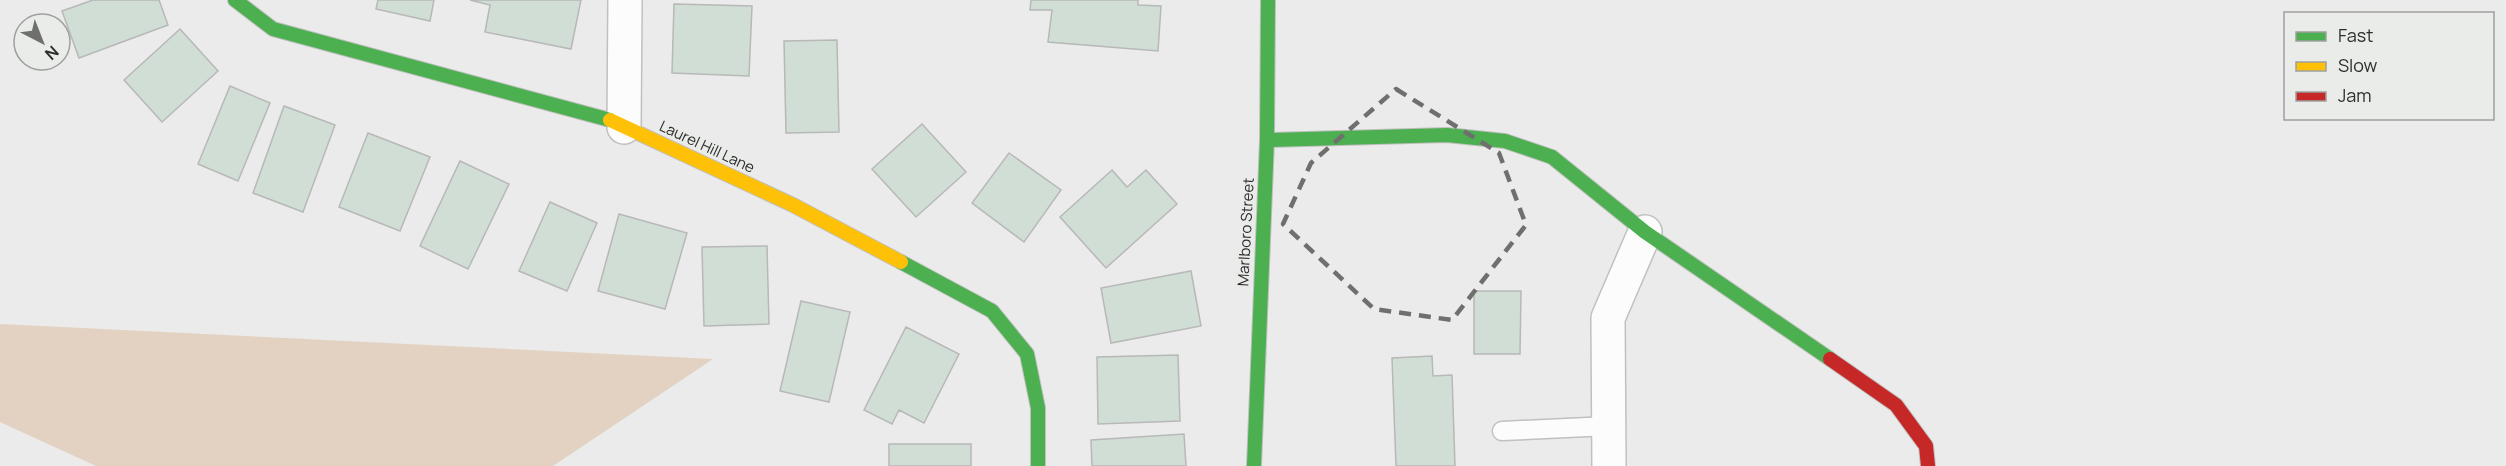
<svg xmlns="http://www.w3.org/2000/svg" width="2506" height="466" font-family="Manrope,sans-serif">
  <rect width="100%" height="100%" fill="#eaebea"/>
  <path fill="#e3d2c2" d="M0,324L713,359L553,466H96L0,422Z"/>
  <path fill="#d1ded6" stroke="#b7b8b7" stroke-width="1.5" d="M93,0H159L168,25L79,58L62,11Z
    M378,0H434L430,21L376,9Z
    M470,0H581L571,49L485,32L490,5Z
    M1031,0H1138V5L1161,6L1158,51L1048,42L1052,10H1030Z
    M674,4L752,6L749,76L672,73Z
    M180,29L218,71L162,122L124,80Z
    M837,40L839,132L786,133L784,41Z
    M230,86L270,103L238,181L198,164Z
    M284,106L335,125L303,212L253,193Z
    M922,124L966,172L916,217L872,169Z
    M368,133L430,157L400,231L339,207Z
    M1009,153L1061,190L1024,242L972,203Z
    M460,161L509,184L468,269L420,246Z
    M1112,170L1127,187L1146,170L1177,204L1106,268L1060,217Z
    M550,202L597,223L567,291L519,271Z
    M619,214L687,233L665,309L598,291Z
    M767,246L769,324L704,326L702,247Z
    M1191,271L1201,326L1111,343L1101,288Z
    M1474,291H1521L1520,354H1474Z
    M801,301L850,312L829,402L780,391Z
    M906,327L959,354L924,423L899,410L892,424L864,410Z
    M1178,355L1180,421L1098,424L1097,357Z
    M1432,356L1433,376L1452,375L1455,466H1396L1392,358Z
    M1184,434L1186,466H1092L1091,440Z
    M889,444H971V466H889Z"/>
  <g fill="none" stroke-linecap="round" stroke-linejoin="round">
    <g stroke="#bfc0bf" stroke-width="21">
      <path id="lane" d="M1502,431L1609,426"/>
    </g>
    <g stroke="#bfc0bf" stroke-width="36">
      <path id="street" d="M624,127L625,0
        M1609,466L1608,318L1645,232"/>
    </g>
    <g stroke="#bfc0bf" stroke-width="16">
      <path id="fast" d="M235,0L273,29L610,120
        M1267,140L1447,135L1505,141L1552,157L1645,232L1830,359
        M901,262L992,311L1027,354L1038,408V466
        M1254,466L1267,140L1268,0"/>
    </g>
    <g stroke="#bfc0bf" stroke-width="16">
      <path id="slow" d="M610,120L793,205L901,262"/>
    </g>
    <g stroke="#bfc0bf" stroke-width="16">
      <path id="jam" d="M1830,359L1896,405L1926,446L1928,466"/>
    </g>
    <use href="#lane" stroke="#fcfcfc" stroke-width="18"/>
    <use href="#street" stroke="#fcfcfc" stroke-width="33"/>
    <use href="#fast" stroke="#4caf50" stroke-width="14"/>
    <use href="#slow" stroke="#ffc107" stroke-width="14"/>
    <use href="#jam" stroke="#c62828" stroke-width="14"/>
  </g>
  <path fill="none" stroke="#6f706e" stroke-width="4.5" stroke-dasharray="12 8" stroke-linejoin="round" d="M1396,89L1499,153L1526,225L1452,320L1374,309L1283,224L1311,163Z"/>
  <g text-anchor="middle" stroke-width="4.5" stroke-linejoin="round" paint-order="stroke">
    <g font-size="15" fill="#2d2d2c" stroke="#eaece9">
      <text transform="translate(707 147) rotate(25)" y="5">Laurel Hill Lane</text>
      <text transform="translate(1246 232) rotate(-87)" y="5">Marlboro Street</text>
    </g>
  </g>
  <rect x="2284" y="12" width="210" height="108" fill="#eaece9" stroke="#9ea09d" stroke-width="1.5"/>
  <rect x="2296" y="32" width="30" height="9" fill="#4caf50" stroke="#9ea09d" stroke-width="1.5"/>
  <text x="2338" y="42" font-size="18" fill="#2d2d2c">Fast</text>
  <rect x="2296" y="62" width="30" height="9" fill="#ffc107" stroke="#9ea09d" stroke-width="1.5"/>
  <text x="2338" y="72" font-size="18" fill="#2d2d2c">Slow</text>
  <rect x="2296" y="92" width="30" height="9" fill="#c62828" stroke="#9ea09d" stroke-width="1.5"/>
  <text x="2338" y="102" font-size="18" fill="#2d2d2c">Jam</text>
  <g transform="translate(42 42) rotate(138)"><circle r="28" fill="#eaece9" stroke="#9ea09d" stroke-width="1.5"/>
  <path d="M0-4.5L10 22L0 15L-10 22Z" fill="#6f706e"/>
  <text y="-9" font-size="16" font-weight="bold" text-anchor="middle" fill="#2d2d2c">N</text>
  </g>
</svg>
